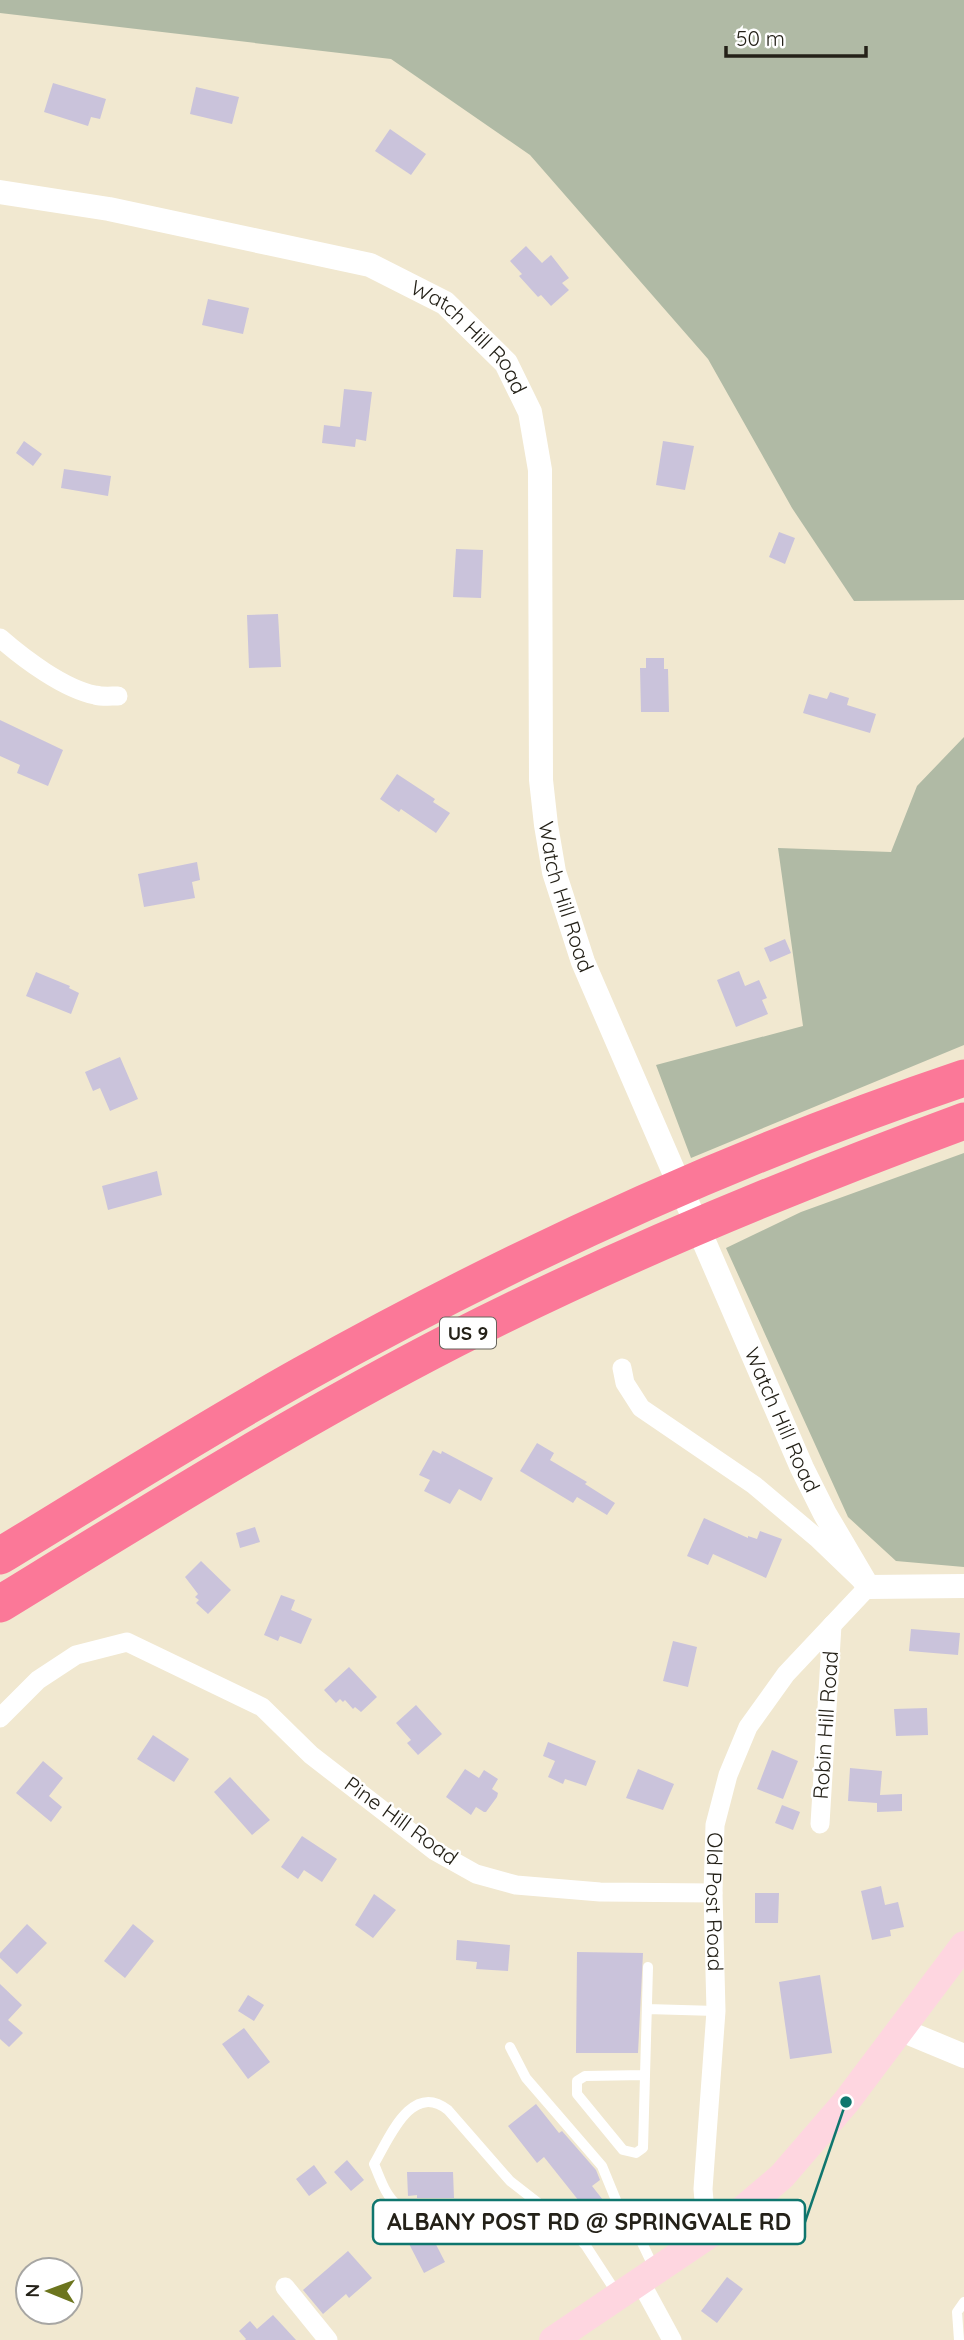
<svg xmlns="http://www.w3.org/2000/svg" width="964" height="2340" font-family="Quicksand,sans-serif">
  <rect width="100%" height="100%" fill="#f1e8d0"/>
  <path fill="#b0baa5" d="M0,0H964V600L854,601L792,508L708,359L530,155L391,59L0,13Z
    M964,737V1045L691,1158L656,1065L803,1026L778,848L891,852L917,786Z
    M964,1153V1567L896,1561L848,1517L726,1248L801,1212Z"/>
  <path fill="#cac3db" d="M53,83L106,99L100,119L91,117L88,126L44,112Z
    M196,87L239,97L232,124L190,114Z
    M390,129L426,154L411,175L375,151Z
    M526,246L542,263L551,255L569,278L562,283L569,290L551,306L541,295L538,297L519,276L522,274L510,261Z
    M208,299L249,308L243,334L202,325Z
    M344,389L372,392L366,441L356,439L355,447L322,443L324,425L340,427Z
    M24,441L42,454L33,466L16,453Z
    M663,441L694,446L685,490L656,485Z
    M64,469L111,476L108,496L61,488Z
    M779,532L795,538L785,564L769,557Z
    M456,549L483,550L481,598L453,597Z
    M278,614L281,667L249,668L247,615Z
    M646,658H664V669H668L669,712H641L640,668H646Z
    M830,692L849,698L847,705L876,714L870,733L803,713L809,694L827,699Z
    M0,720L63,750L48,786L17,773L20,765L0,756Z
    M397,774L435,799L433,802L450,813L436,833L401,809L399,812L380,799Z
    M197,862L200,880L192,882L195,898L144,907L138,874Z
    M785,939L791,953L770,962L764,948Z
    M739,971L745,986L759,980L767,998L762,1000L768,1014L736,1027L717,980Z
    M36,972L70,986L69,988L79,993L71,1014L26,996Z
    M120,1057L138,1099L110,1111L100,1088L93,1091L85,1072Z
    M157,1171L162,1195L108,1210L102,1186Z
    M537,1443L554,1453L550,1460L587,1482L585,1484L615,1503L607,1515L577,1497L573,1503L520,1471Z
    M433,1450L441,1454L442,1451L493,1478L481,1501L459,1489L450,1504L424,1491L430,1480L419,1475Z
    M704,1518L748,1538V1536L757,1539L760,1531L782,1539L766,1578L713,1554L708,1565L687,1556Z
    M255,1527L260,1542L240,1548L236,1533Z
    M201,1561L231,1590L208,1614L196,1603L199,1600L195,1597L198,1594L185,1577Z
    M281,1595L295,1600L291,1610L312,1619L301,1644L280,1636L278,1641L264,1635Z
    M911,1629L960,1633L958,1655L909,1651Z
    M673,1641L697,1647L688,1687L663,1681Z
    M349,1667L377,1697L361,1712L355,1707L353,1709L345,1700L343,1702L340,1699L336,1703L324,1690Z
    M416,1705L442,1734L418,1755L407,1743L411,1740L396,1723Z
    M927,1708L928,1735L896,1736L894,1709Z
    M153,1735L189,1759L174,1782L137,1759Z
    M548,1742L596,1761L586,1786L565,1779L563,1784L548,1777L555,1761L543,1756Z
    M772,1750L798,1761L783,1799L757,1789Z
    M43,1761L63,1778L49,1796L62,1807L51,1822L16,1793Z
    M850,1768L882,1771L880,1795L902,1794V1811L877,1812V1803L848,1801Z
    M465,1769L479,1778L484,1770L498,1779L492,1789L498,1793L497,1797L486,1812H484L476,1807L471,1815L446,1797Z
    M638,1769L674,1784L663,1810L626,1798Z
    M230,1777L270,1820L252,1835L214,1792Z
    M782,1805L800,1812L793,1830L775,1823Z
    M302,1836L337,1859L322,1882L304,1870L298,1879L281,1867Z
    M881,1886L885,1905L898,1902L904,1927L890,1930L891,1936L872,1940L861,1891Z
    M755,1893H779L778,1923H755Z
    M374,1894L396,1910L373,1938L355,1925Z
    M27,1924L47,1943L17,1974L0,1958V1953Z
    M133,1924L154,1941L125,1978L104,1961Z
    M457,1940L510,1945L508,1971L476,1969L477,1962L456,1960Z
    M577,1952L643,1953L638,2053H576Z
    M820,1975L832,2053L790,2059L779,1982Z
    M0,1984L22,2005L8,2020L23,2033L9,2047L0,2039Z
    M248,1995L264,2005L254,2021L238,2011Z
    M244,2028L270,2062L248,2079L222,2044Z
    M536,2104L559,2133L562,2131L596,2170L600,2180L592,2186L621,2223L606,2235L544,2157L537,2163L508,2126Z
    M347,2160L364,2180L351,2191L334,2172Z
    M314,2165L327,2183L309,2196L296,2179Z
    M407,2172H453L454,2198H417V2195L408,2196Z
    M426,2225L445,2262L424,2273L405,2236Z
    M348,2251L372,2278L349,2298L346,2294L323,2314L303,2290Z
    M727,2277L743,2289L717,2323L701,2311Z
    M273,2315L296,2340H245L246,2339L239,2331L250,2321L257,2329Z"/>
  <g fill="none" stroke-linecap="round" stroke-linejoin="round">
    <path stroke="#fff" stroke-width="10" d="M647,2009L716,2011
      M510,2047L526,2078L602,2166L618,2205L633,2224L655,2270
      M645,2075L585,2076L577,2081V2094L623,2150L636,2153L643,2148L648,1967
      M558,2218C524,2218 423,2226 398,2206C385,2195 381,2180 374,2164C389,2139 411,2081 448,2110L510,2181L569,2227L586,2246L618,2295
      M959,2340L957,2312L964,2302"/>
    <g stroke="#fff" stroke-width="19">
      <path d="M0,638C24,659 64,689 95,695C102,697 111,696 118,696"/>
      <path id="s1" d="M622,1368L625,1383L641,1408L754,1485L817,1538L868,1587L786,1674L748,1727L728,1775L715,1825L713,1893L716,2011L703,2189L707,2235"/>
      <path d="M0,1718L38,1680L76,1655L127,1642L262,1707L311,1755L435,1851L476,1874L516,1885L600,1892L713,1893"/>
      <path d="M820,1824L832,1625"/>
      <path d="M640,2281L672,2340"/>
      <path d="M285,2287L328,2340"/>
    </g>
    <g stroke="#fff" stroke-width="24">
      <path id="s2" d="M0,192L109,209L370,265L445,303L506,363L530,412L540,470L541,780L546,825L554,872L583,962L802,1468L825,1514L868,1587L964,1586"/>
      <path d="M899,2029L964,2056"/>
    </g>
    <path stroke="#fed6e0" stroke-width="28" d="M553,2340L728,2222L782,2176L846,2102L964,1945"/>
    <path stroke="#fb7898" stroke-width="37" d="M0,1556C100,1495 200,1432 302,1375C513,1257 735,1155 964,1078
      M0,1604C150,1512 299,1419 455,1339C620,1255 790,1185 964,1121"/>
  </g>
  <g text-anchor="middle" stroke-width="5" stroke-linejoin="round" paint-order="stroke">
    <rect fill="#fff" stroke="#66645d" stroke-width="2" x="440" y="1317.5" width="56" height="31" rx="5"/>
    <g font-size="19" font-weight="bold" fill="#242118">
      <text x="468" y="1340">US 9</text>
    </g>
    <g font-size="21" fill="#242118" stroke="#fff">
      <text dy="7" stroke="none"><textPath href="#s2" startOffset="502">Watch Hill Road</textPath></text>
      <text dy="7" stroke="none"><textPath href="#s2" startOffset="1090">Watch Hill Road</textPath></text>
      <text dy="7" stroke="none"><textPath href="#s2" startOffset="1657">Watch Hill Road</textPath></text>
      <text transform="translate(826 1725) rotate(-86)" y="7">Robin Hill Road</text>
      <text transform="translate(401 1821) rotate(36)" y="7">Pine Hill Road</text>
      <text dy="7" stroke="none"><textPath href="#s1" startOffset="700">Old Post Road</textPath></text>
    </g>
  </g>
  <path fill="none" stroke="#0f766e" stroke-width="2.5" d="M846 2102L805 2222"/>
  <circle fill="#0f766e" stroke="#fff" stroke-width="2.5" cx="846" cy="2102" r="7"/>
  <rect fill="#fff" stroke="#0f766e" stroke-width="2.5" x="373" y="2200" width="432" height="44" rx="7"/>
  <g font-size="23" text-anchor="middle" font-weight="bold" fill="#242118">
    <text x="589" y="2230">ALBANY POST RD @ SPRINGVALE RD</text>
  </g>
  <g transform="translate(49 2291) rotate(271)"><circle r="33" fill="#ffffff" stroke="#a7a6a3" stroke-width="2"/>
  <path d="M0-5L12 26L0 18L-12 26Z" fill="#6c751e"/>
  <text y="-10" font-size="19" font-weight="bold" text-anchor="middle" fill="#242118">N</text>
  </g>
  <path d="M726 46v10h140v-10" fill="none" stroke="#242118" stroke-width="3.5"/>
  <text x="736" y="46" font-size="21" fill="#242118" stroke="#ffffff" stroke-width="5" paint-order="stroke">50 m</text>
</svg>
